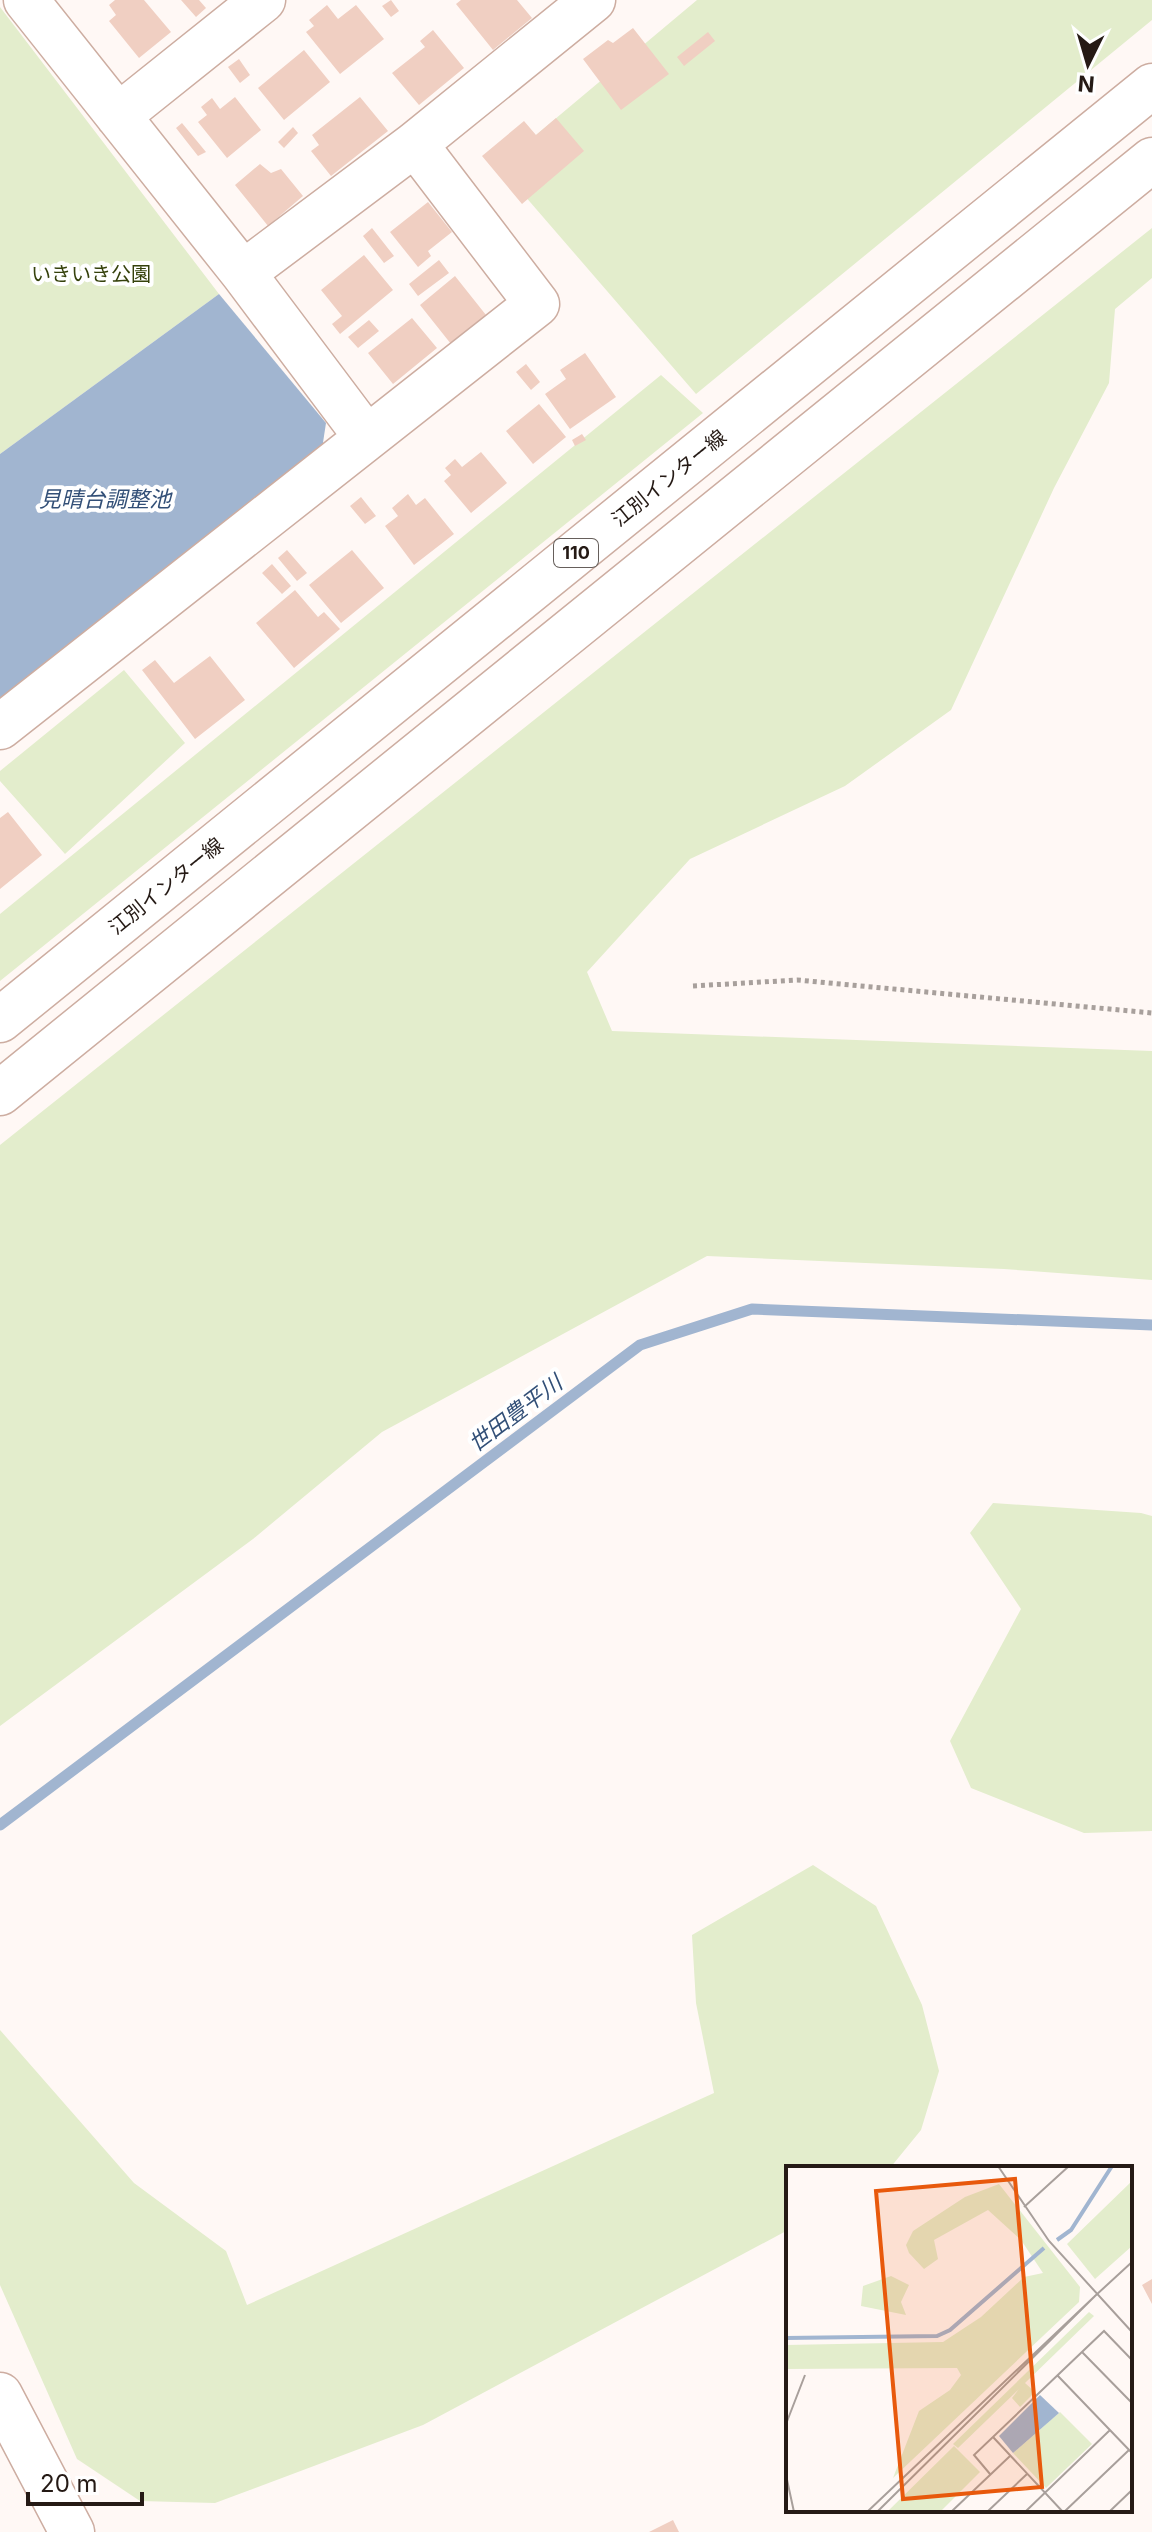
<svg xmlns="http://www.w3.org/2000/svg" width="1152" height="2532" font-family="Inter,'Noto Sans JP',sans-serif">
  <rect width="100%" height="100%" fill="#fff8f5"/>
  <path fill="#e3edcc" d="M697,0H1152V20L696,394L499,166Z
    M0,7L219,294L0,454Z
    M1152,228V278L1115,309L1109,383L1054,488L951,710L845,786L690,859L587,972L612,1031L1152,1051V1280L1004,1269L707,1256L382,1432L253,1539L0,1726V1145Z
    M661,375L703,413L0,981V914Z
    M124,670L185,743L65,854L0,781V771Z
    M993,1503L1141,1513L1152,1516V1831L1084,1833L971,1788L950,1741L1021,1609L970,1533Z
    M813,1865L876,1906L922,2005L939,2071L921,2130L890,2168H788V2230L423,2425L215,2503L140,2501L77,2459L0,2285V2030L134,2183L226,2251L247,2305L714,2093L696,2003L692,1935Z"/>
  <path fill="#a1b5d0" d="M219,294L326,423L322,449L0,712V454Z"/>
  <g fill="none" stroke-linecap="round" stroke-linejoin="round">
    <path stroke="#a1b5d0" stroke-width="11" d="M0,1825L640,1345L752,1309L1152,1325"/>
  </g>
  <path fill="#f0cfc2" d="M115,0H144L171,32L139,58L109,21L116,15L109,5Z
    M181,0H199L206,8L196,17Z
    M391,0L399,11L391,17L382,6Z
    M461,0H517L532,18L493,50L456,4Z
    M327,5L338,19L356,5L384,39L340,74L306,32L314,26L309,20Z
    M633,28L669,74L621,110L583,59L608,40L613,43Z
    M433,30L464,68L419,105L392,73L425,47L420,41Z
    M708,32L715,41L684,66L677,57Z
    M304,50L330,82L284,120L258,88Z
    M239,59L250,75L240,83L228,67Z
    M235,97L261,130L227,158L198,122L207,115L201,107L212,98L220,109Z
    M360,97L388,131L331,176L311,151L319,145L312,135Z
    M556,118L584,151L522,204L482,156L524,121L536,135Z
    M182,123L206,152L198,156L176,128Z
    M293,127L298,133L284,148L278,142Z
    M260,164L271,173L281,169L303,196L268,226L235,185Z
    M428,202L452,232L428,251L431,256L418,267L390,232Z
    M372,228L394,256L384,263L363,236Z
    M364,255L393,290L340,334L332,324L342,316L321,290Z
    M439,260L449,273L418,296L409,284Z
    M455,276L486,315L473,325L479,333L451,344L420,305Z
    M412,318L437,348L393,384L368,353Z
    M369,320L379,331L358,348L348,337Z
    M585,353L616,397L570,429L545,394L566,379L560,370Z
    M526,364L540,382L531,390L516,372Z
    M539,404L566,437L533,464L506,431Z
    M582,434L586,440L575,446L572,440Z
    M481,452L507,483L471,513L444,481L451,475L445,468L455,459L462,467Z
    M408,494L416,505L425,498L454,534L414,565L385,526L398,516L392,508Z
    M361,497L376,516L365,524L350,506Z
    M287,550L307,573L297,581L278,558Z
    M352,550L384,588L341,623L309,585Z
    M272,564L291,586L282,594L262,573Z
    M295,590L318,617L324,612L340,629L294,668L256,623Z
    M210,656L245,700L195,739L142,670L155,660L174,683Z
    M8,812L42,855L0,889V818Z
    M1152,2279V2304L1142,2285Z
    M673,2520L679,2532H649Z"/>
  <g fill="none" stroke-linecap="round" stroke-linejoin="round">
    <g stroke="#cdada1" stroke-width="47">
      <path id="minor" d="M26,0L243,273L367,438
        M118,116L263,0
        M243,273L415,144L593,0
        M0,727L537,304L415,144"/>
    </g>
    <g stroke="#cdada1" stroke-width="47">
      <path id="primary" d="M0,1020L1152,86
        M0,1093L1152,160
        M0,2395L72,2532"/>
    </g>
    <path stroke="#a8a09c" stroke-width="5" stroke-dasharray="4 4" stroke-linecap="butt" d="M693,986L797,980L1152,1013"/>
    <use href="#minor" stroke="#fff" stroke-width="44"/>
    <use href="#primary" stroke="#fff" stroke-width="44"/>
  </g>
  <g text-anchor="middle" stroke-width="8" stroke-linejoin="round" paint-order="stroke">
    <rect fill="#fff" stroke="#665f5b" stroke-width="2" x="554" y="539" width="44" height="28" rx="6"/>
    <g font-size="18" font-weight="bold" fill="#251a15">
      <text x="576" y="559">110</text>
    </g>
    <g font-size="20" fill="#35410b" stroke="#fff">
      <text x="91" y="281">いきいき公園</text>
    </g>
    <g font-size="20" fill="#251a15" stroke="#fff">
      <text transform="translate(669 478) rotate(-39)" y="7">江別インター線</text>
      <text transform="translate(166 886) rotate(-39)" y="7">江別インター線</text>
    </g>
    <g font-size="22" font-style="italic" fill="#324f77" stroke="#fff">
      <text x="105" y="507">見晴台調整池</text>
      <text transform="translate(515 1413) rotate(-37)" y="8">世田豊平川</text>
    </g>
  </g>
  <g transform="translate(786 2166)">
    <rect width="346" height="346" fill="#fff8f5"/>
    <path d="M346,15V80L309,113L281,78ZM213,18L294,121L293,136L107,312L133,245L164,224L175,209L171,202L0,203V179L157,176L195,151L238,111L257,107L235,74L202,44L148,74L152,93L138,103L123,87L120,79L127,65L179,31ZM105,110L123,119L115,136L120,149L75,140L77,120ZM303,146L308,150L239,217L249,226L234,241L226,232L233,223L172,282L167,278ZM274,246L306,278L260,322L227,287ZM168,280L194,306L154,346H101Z" fill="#e3edcc"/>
    <path d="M254,229L273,247L227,287L213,270Z" fill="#a1b5d0"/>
    <path fill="none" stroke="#a1b5d0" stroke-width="4" d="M271,74L285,64L326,0M0,172L151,170L164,164L258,82"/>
    <path fill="none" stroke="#a89f9b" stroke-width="2" d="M212,0L263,75L346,166M238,41L283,0M309,130L346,96M296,186L346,237M272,210L346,287M0,258L19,209M207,271L277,346M204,308L188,289L318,165L346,194M0,309L8,346M81,346L309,130M91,346L309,130M165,346L224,290M201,346L241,308M239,346L324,264M278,346L343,284M323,346L346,324"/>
    <path fill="#e8590c" fill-opacity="0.15" stroke="#e8590c" stroke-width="4" d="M229,13L256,321L117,333L90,25Z"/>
    <rect width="346" height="346" fill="none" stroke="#251a15" stroke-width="4"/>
  </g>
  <g transform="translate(1088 64) rotate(185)" stroke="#ffffff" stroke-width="6" paint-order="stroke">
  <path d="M0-6L14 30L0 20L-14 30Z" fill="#251a15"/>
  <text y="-12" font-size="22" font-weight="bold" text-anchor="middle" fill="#251a15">N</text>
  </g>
  <path d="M28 2492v12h114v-12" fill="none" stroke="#251a15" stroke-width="4"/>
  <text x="40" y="2492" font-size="24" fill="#251a15" stroke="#ffffff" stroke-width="6" paint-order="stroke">20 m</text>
</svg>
